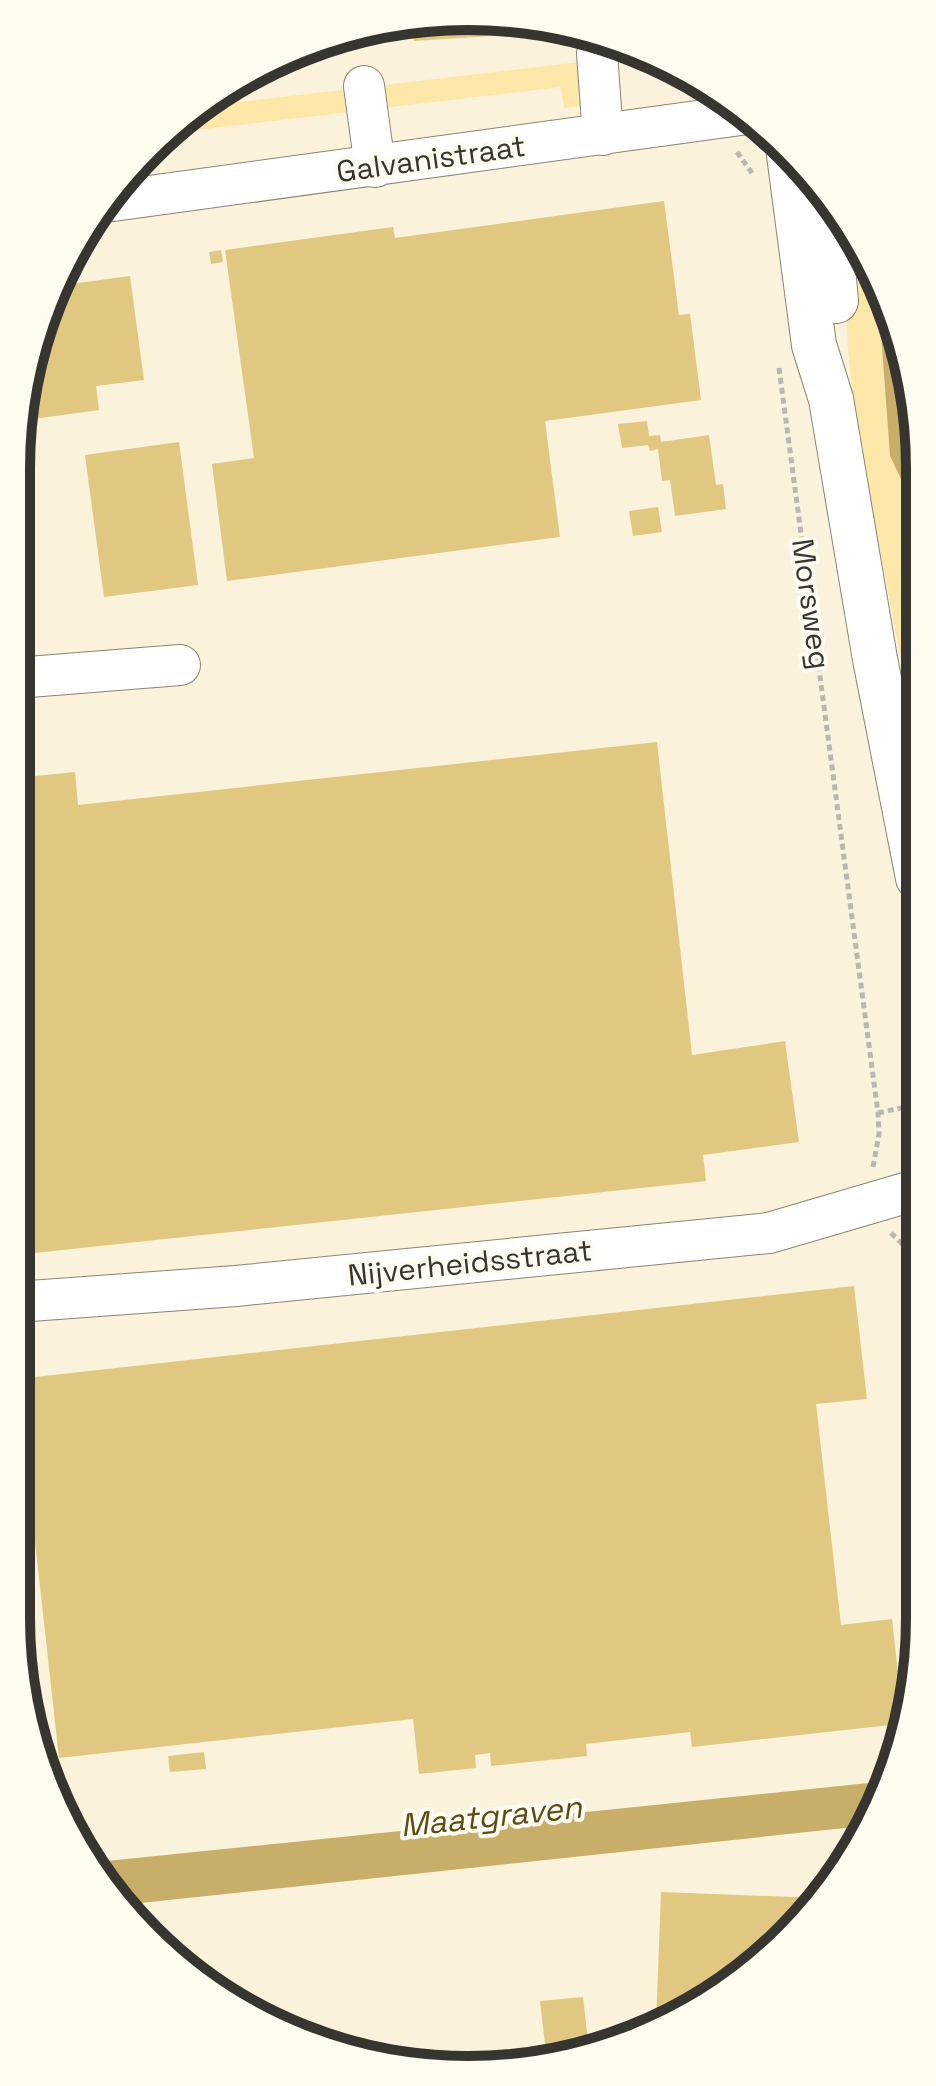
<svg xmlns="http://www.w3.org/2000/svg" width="936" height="2086" font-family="'Space Grotesk',sans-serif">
  <rect width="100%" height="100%" fill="#fefbf1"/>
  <path fill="#faf2db" d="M468,16L641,50L743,109L826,192L885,295L916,409L920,1618L886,1791L808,1916L694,2010L556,2061H380L242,2010L128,1916L40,1764L16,1618V468L50,295L148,149L295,51Z"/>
  <path fill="#fde7a8" d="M580,62L586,106L564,108L561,87L171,133L213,105Z
    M843,221L877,280L890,456L902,481L917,602V745L856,422L848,351Z"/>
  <path fill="#c8af69" d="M877,280L885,295L916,409L917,602L902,481L890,456Z
    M888,1781L886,1791L864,1826L122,1905L97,1862Z"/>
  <path fill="#e1c881" d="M468,16L519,26L520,34L414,41L413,27Z
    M664,201L679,315L690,314L701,400L545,421L560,537L227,581L212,464L254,458L225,250L393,227L395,238Z
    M221,250L223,262L211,264L209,252Z
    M130,276L144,380L96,386L99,410L26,420L50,295L56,286Z
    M647,421L649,436L660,435L661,442L709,435L716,485L723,484L726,509L675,516L670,480L662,481L658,449L650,451L648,445L622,448L618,424Z
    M179,442L198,585L104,597L85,455Z
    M658,507L662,532L633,536L629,511Z
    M657,742L692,1055L785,1041L799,1142L703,1155L706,1181L16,1255V778L75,772L78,805Z
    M854,1286L867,1399L816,1404L841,1625L892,1619L902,1709L899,1724L692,1747L690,1732L586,1744L587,1756L491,1766L490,1753L475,1755L476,1768L419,1774L413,1719L59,1758L17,1379Z
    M204,1752L206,1769L170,1772L168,1756Z
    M661,1892L819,1898L808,1916L694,2010L656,2024Z
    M583,1997L589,2049L547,2061L540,2001Z"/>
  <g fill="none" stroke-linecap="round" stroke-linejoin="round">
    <g stroke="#888374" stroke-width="42">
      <path id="minor" d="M597,54L603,135
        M364,86L375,167
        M113,201L748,114
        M16,678L180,665
        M16,1302L236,1286L769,1233L919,1189"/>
    </g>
    <g stroke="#888374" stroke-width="46">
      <path id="major" d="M789,155L814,345L831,399L875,659L918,878
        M826,192L836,301"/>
    </g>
    <path stroke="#bab7af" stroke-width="5" stroke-dasharray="6 4" stroke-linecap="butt" d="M737,152L752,173
      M779,368L878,1113L879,1134L873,1167
      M878,1113L910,1106L918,1100
      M891,1233L919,1260"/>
    <use href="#minor" stroke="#fff" stroke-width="40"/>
    <use href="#major" stroke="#fff" stroke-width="44"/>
  </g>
  <g text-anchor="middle" stroke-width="8" stroke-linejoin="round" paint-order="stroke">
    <g font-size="30" fill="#37352f" stroke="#fefbf1">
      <text transform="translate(431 159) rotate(-8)" y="10">Galvanistraat</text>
      <text transform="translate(811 604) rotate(82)" y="10">Morsweg</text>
      <text transform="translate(470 1263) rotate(-6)" y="10">Nijverheidsstraat</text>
    </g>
    <g font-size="32" font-style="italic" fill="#5c4b14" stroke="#fefbf1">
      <text transform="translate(491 1816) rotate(-6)" y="11">Maatgraven</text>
    </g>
  </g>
  <path d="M0 0H936V2086H0ZM468 30H468A438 438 0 0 1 906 468V1618A438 438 0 0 1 468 2056H468A438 438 0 0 1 30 1618V468A438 438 0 0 1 468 30Z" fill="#fefbf1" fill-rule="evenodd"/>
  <path fill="none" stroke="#37352f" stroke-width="10" d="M468 30H468A438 438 0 0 1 906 468V1618A438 438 0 0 1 468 2056H468A438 438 0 0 1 30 1618V468A438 438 0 0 1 468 30Z"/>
</svg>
